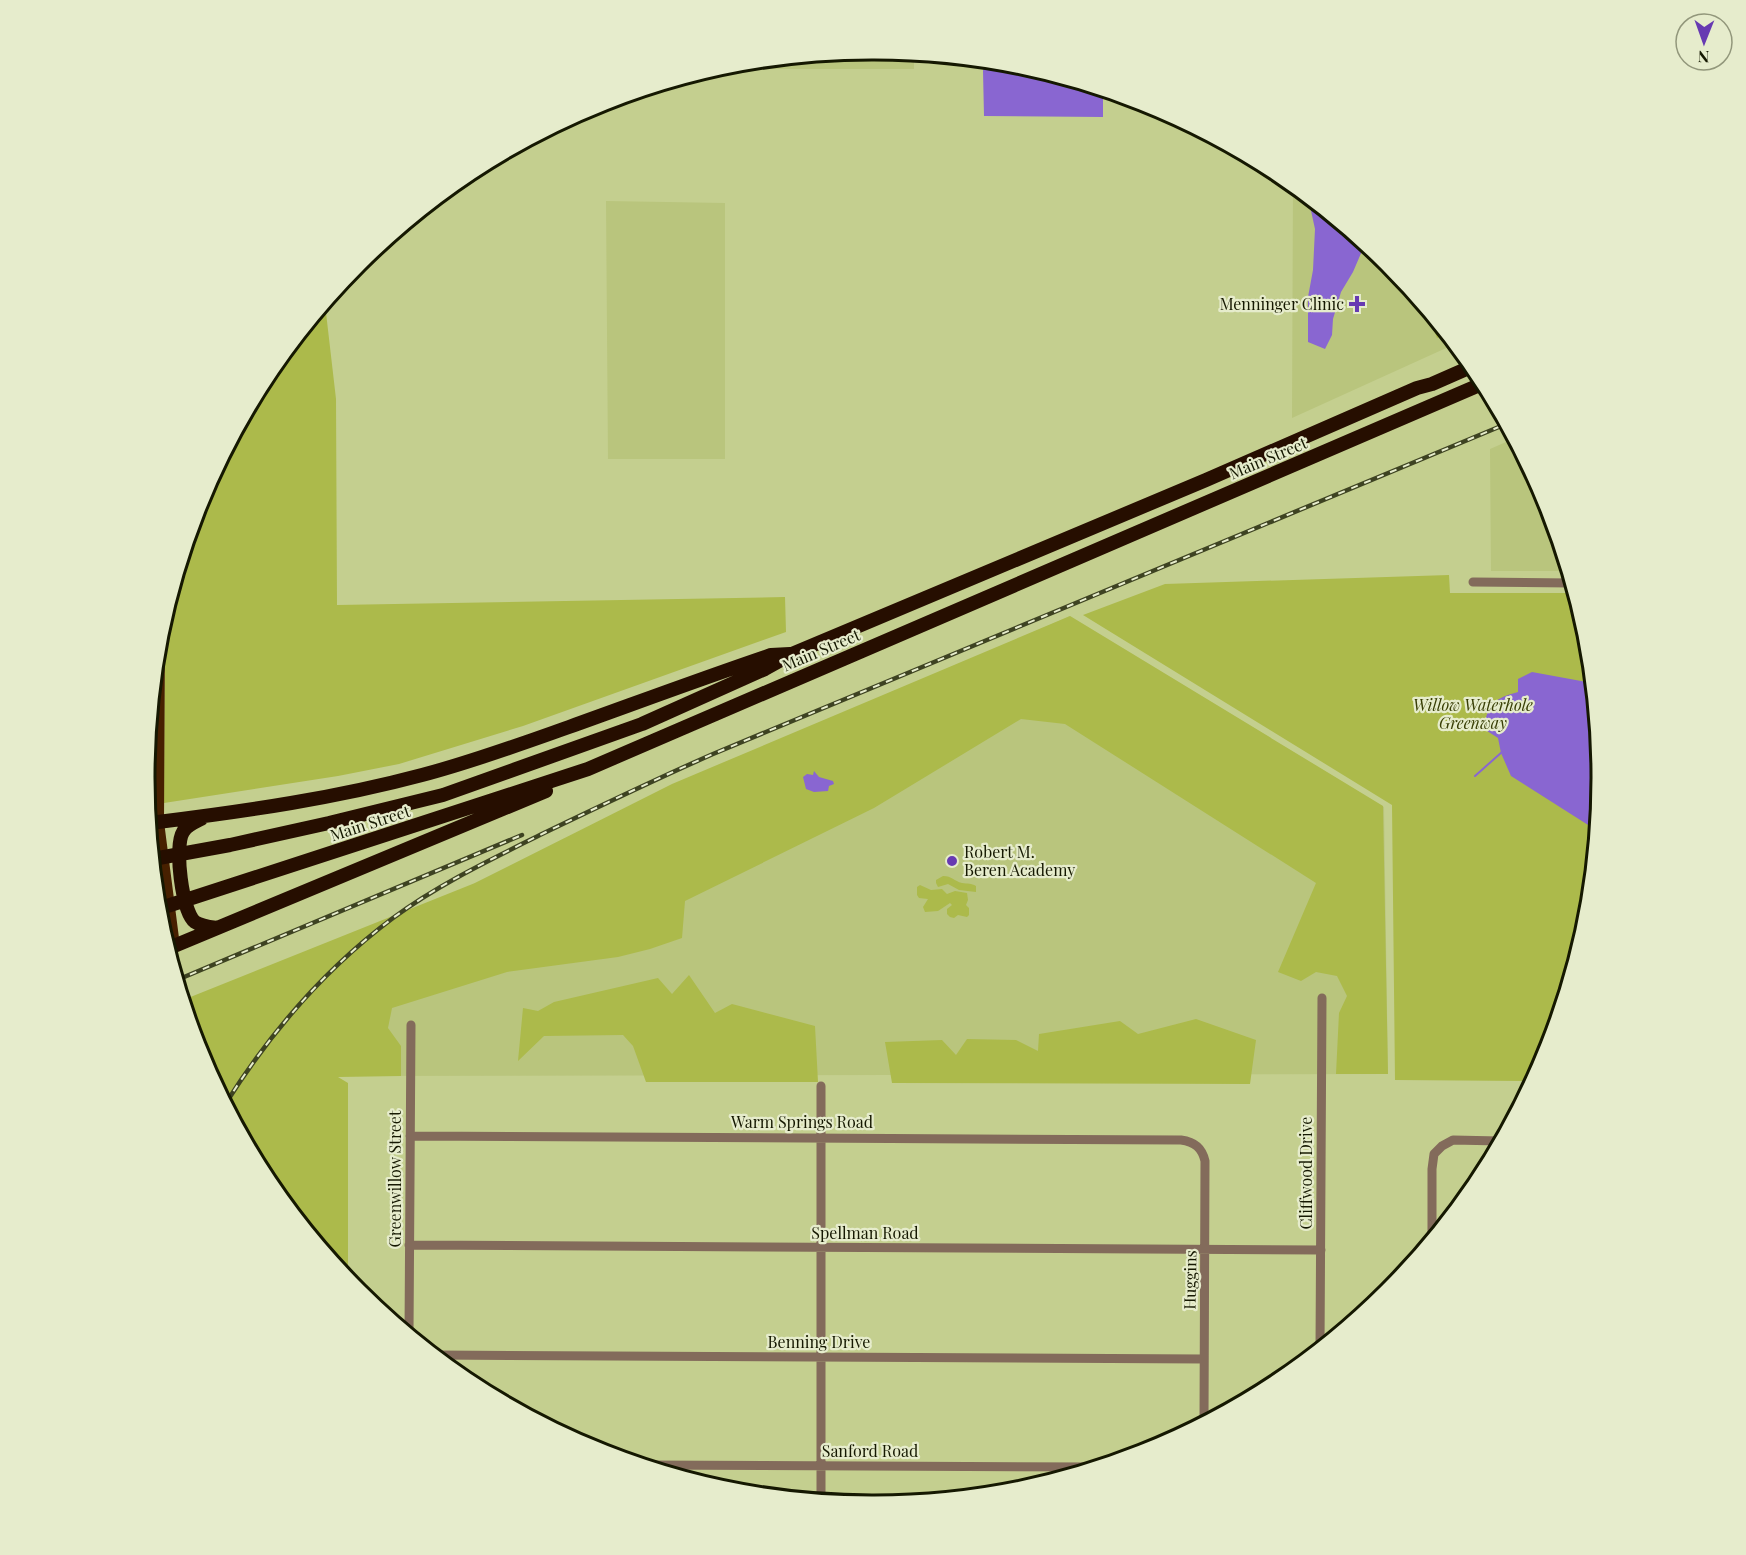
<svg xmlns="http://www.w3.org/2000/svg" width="1746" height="1555" font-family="'Playfair Display',serif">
  <rect width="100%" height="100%" fill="#c4cf8f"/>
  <path fill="#b9c57d" d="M873,50L914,54V69H712L731,63Z
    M1293,185L1388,263L1455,344L1292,418Z
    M606,201L725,203V459H608Z
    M1513,439L1546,499L1567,571H1491L1490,449Z
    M1070,616L1384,807L1388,1074L337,1076L423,919L475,883L563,839Z"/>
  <path fill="#acba4b" d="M325,304L336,399L337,605L785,597L786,632L523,726L399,764L338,776L164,803L165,616L201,499L268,373Z
    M1425,308L1446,334L1437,338Z
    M1449,575L1450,593H1574L1587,636L1601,778L1587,920L1545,1056L1532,1081L1395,1080L1392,805L1083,615L1165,584Z
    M1070,616L1383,806L1388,1074H1336L1339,1013L1347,996L1337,976L1316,972L1301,981L1278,972L1316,883L1065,724L1021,719L874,808L685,901L682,938L650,949L618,957L507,972L392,1008L388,1028L401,1046V1076L338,1077L348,1083V1280L267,1182L200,1056L183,1000L475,883L672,784Z
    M943,876C952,876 954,881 962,883C968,884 971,883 976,886V892L959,890L948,884L938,887L936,883V880Z
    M920,885L931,890L942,889L947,894L955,891L967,893L968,900L966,905L969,908V915L967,917L958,915L954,918L950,917L947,914V909L952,905L950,903L938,911L925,912L923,907L928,899L919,898L917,895V887Z
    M689,975L715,1013L732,1004L815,1026L818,1082H646L633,1046L623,1035L544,1036L518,1061L523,1008L538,1011L554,1002L658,978L672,994Z
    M1196,1019L1256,1040L1250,1084L892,1083L885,1042L942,1040L956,1055L967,1039L1016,1040L1038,1051L1039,1034L1120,1021L1138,1034Z"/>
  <path fill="#8966d1" d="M985,61L1015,64L1103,90V117L984,116L983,71Z
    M1308,197L1365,244L1353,272L1341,292L1333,319L1332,335L1325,349L1308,342V297L1313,270L1315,229Z
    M1532,672L1592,683L1601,778L1596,830L1511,776L1501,753L1498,738L1484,729C1487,704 1495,698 1518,692V679Z
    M814,771L819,777L833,781L834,784L829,786L828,791L814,792L806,789L803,777L807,774L813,775Z"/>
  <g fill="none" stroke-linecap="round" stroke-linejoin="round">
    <path stroke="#8966d1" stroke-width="2" d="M1475,776L1502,752"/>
    <path stroke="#836b5b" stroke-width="9" d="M1473,582L1571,583
      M410,1136L1181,1140C1195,1142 1202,1148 1205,1161L1204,1422
      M1432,1238V1169L1434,1154L1442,1146L1453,1140L1500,1141
      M409,1245L1321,1250
      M409,1334L411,1025
      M1320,1348L1322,998
      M435,1355L1204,1359
      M645,1465L1095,1467
      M821,1500V1086"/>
    <path stroke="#472000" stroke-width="12" d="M159,635L158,822L174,946L168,949"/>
    <path stroke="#260e00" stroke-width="14" d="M201,819C195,822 186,826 183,832C174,846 182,912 195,922C201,926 210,927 217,928
      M158,822C247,811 336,798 422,775C472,762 521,744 569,727C636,703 703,678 771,655L790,654
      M153,859L230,845L329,823L443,795L642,724L765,669L792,654L1206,480L1417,388L1432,384L1473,366
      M158,909L588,769L1484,383
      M174,946L546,791"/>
    <g stroke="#3e4322" stroke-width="4.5">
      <path id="rail" d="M177,980L522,835
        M226,1103C270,1033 326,968 393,918C439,884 492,859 544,833C600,806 656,779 713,754L1506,424"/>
    </g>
    <use href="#rail" stroke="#e6eccc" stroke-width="2" stroke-dasharray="7" stroke-linecap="butt"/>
  </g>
  <g fill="#673ab2" stroke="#e6eccc" stroke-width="2">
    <path d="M1354 295h6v6h6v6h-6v6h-6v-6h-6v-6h6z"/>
    <circle cx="952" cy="861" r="6"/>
  </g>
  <g text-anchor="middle" stroke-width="4.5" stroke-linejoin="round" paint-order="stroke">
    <g font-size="16" fill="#151801" stroke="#e6eccc" text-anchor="end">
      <text x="1344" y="310">Menninger Clinic</text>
      <text x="964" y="858" text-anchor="start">Robert M.<tspan x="964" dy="18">Beren Academy</tspan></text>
    </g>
    <g font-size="16" fill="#151801" stroke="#e6eccc">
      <text transform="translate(1268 458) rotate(-23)" y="6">Main Street</text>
      <text transform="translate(821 650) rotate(-23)" y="6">Main Street</text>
      <text transform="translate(370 823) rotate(-18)" y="6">Main Street</text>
      <text x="802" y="1128">Warm Springs Road</text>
      <text transform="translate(1306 1173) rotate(-90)" y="6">Cliffwood Drive</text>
      <text transform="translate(395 1179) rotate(-90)" y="6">Greenwillow Street</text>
      <text x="865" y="1239">Spellman Road</text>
      <text transform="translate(1190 1280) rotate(-89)" y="6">Huggins</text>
      <text x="819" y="1348">Benning Drive</text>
      <text x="870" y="1457">Sanford Road</text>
    </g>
    <g font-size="16" font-style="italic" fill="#383e05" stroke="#e6eccc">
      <text x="1473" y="711">Willow Waterhole<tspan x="1473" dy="18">Greenway</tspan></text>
    </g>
  </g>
  <path d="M0 0H1746V1555H0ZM872 60H874A717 717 0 0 1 1591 777V778A717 717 0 0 1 874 1495H872A717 717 0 0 1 155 778V777A717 717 0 0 1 872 60Z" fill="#e6eccc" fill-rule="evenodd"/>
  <path fill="none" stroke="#151801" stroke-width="3" d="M872 60H874A717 717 0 0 1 1591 777V778A717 717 0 0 1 874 1495H872A717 717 0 0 1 155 778V777A717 717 0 0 1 872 60Z"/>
  <g transform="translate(1704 42) rotate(181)"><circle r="28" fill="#e6eccc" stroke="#92977b" stroke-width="1.5"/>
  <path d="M0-4.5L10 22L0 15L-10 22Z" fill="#673ab2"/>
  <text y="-9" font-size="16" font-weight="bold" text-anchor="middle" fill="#151801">N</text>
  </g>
</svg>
